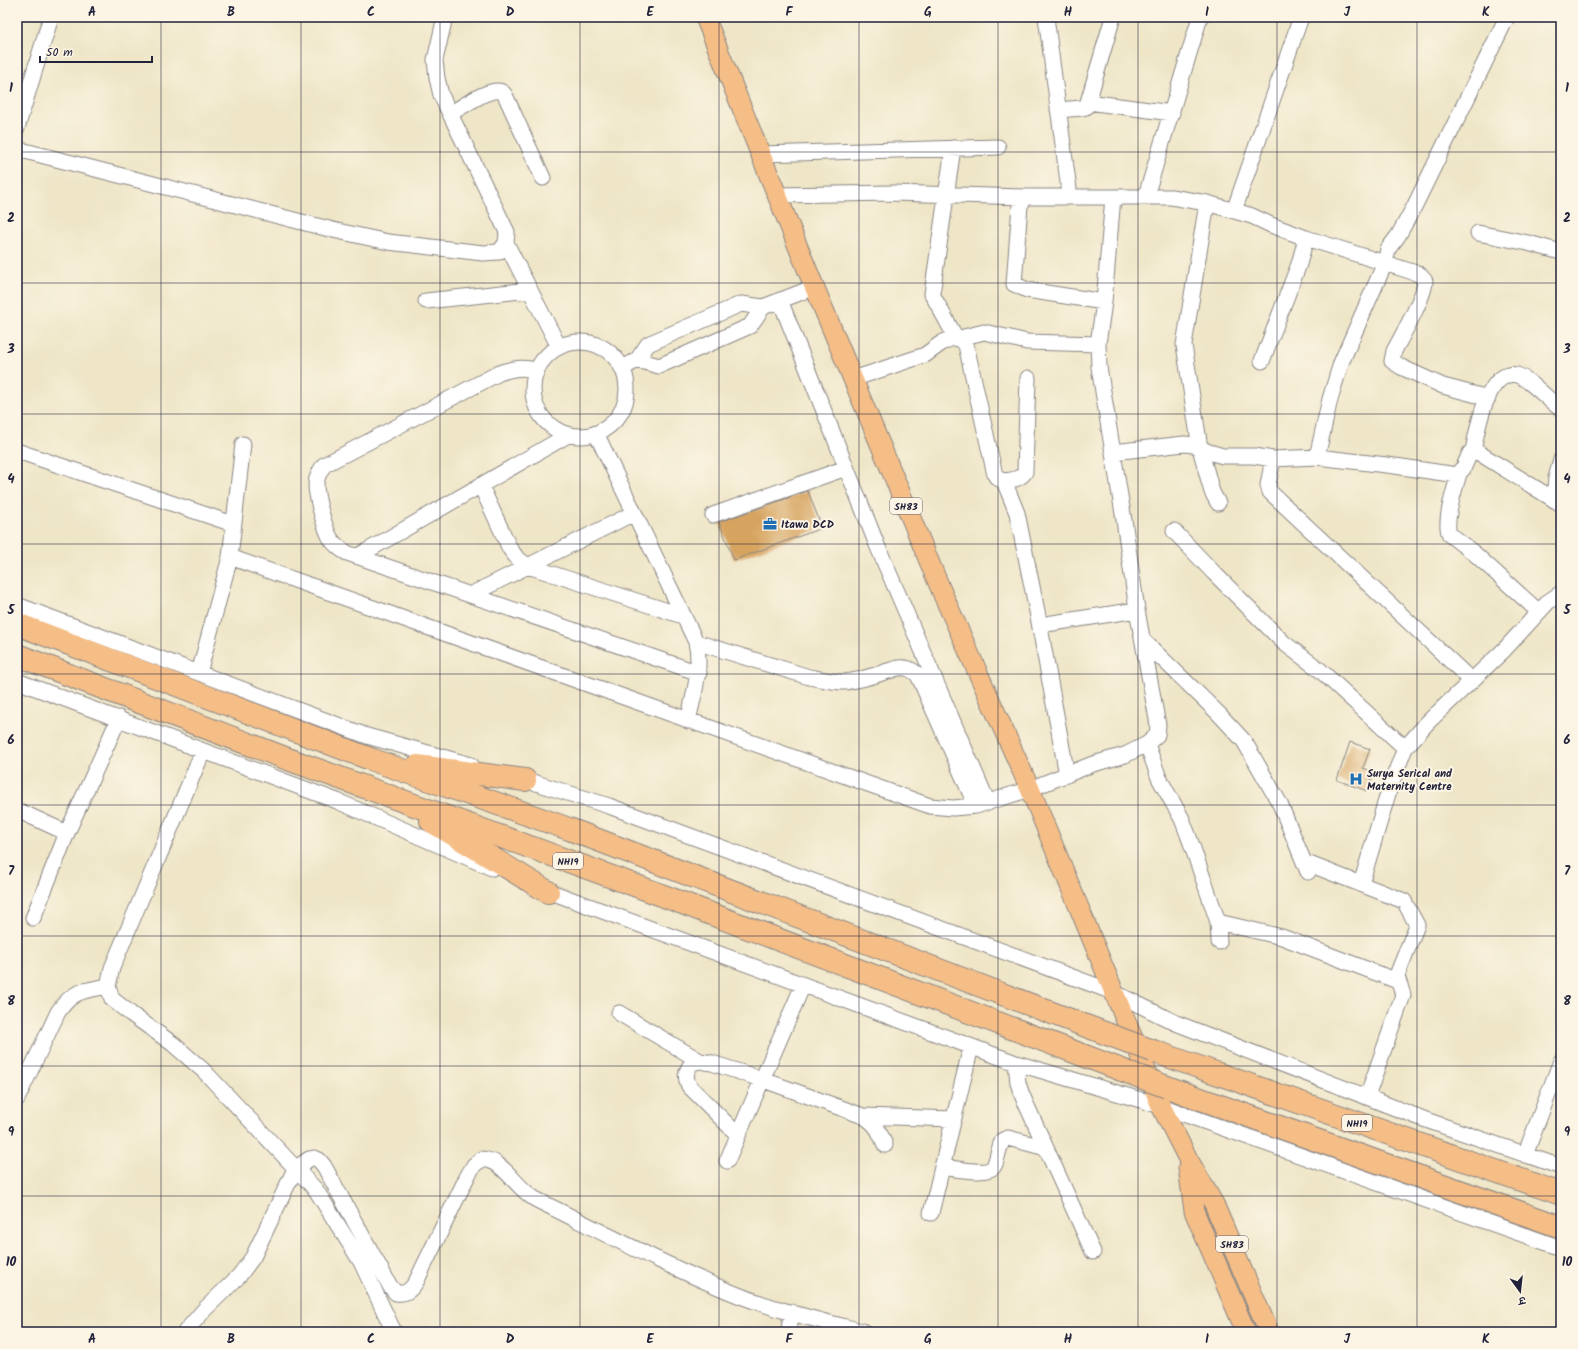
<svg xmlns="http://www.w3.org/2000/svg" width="1578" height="1349" font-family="Kalam,'Playpen Sans Deva',sans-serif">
  <rect width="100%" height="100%" fill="#fcf5e5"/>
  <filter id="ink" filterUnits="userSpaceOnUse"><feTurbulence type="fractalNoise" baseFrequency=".025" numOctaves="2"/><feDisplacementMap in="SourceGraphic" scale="8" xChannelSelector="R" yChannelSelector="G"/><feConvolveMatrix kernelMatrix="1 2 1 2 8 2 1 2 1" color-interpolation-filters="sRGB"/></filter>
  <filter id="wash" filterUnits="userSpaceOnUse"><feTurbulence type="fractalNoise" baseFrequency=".012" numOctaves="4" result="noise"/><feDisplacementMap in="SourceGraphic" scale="16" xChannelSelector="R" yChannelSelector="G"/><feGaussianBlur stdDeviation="0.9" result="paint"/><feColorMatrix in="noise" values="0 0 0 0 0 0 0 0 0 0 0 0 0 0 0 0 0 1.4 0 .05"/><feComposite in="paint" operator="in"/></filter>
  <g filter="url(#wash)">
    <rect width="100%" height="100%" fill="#efe6c8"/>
    <g id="blocks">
      <path fill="#d7a461" d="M808,491L822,528L734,560L719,522Z
        M1350,742L1370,749L1363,768L1374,772L1367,791L1337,780Z"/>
    </g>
  </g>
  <g filter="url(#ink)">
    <use href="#blocks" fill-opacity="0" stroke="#888482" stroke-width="1"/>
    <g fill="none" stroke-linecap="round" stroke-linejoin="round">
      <g stroke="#888482" stroke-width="17">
        <path id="minor" d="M1046,17L1070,197
          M1088,102L1172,113
          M1058,110L1082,108L1086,107L1088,102L1113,17
          M450,114C460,108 491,86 502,92C504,93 505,95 506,97L543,178
          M17,128L51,17
          M953,148L932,294L956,338
          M17,149L333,230L388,242L483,253L499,252L506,243L507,232L441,95L437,78L435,60L445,17
          M761,154L998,147
          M777,195L893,193L1026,197H1171L1207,203L1252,216L1271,225L1306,238L1419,274L1425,281C1425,296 1402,336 1394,351L1392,361L1401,367L1443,386L1488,398
          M1146,196L1200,17
          M1026,197L1020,205L1014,284L1027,290L1104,302
          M1207,203L1184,345L1200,448L1212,492L1218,503
          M1234,211L1301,17
          M1478,233L1528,243L1561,252
          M506,243L559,347
          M780,300L877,545L988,803
          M426,301L530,290
          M960,338L984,332L1027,342L1098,344
          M533 389a47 47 0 1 1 94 0a47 47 0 1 1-94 0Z
          M637,360L659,366L750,326L763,307
          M1262,361L1299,264L1306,238
          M623,368L637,360L648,344L741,304L763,307L815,287
          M536,370C522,367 513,368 499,373L324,465C320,471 316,477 316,485C316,496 325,530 331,539C335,545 340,549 347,553L699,673
          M853,379L925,355L943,342L950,339L960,338L966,345L995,475C1000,485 1020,480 1025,472L1028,378
          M596,433L696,642C702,670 694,693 688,721
          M17,451L233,524
          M1473,451C1477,431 1487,368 1517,375C1530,379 1549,401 1561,409
          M1113,452L1184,444L1194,445L1209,452L1223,456H1254L1273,459L1317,457L1395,466L1457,475L1463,469L1470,453L1473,451L1479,453L1561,504
          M1317,457L1330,399L1341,363L1385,263L1388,249L1398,236L1414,207L1507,17
          M1273,459L1268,485L1270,492L1472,681
          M1459,474C1455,488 1443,523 1450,535L1475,554L1539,612
          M1004,481L1017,513L1037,611L1067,775
          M481,486L510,549L517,558L528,566L683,616
          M1554,500L1556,478L1561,460
          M713,515L846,468
          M1174,531L1213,572L1284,643L1320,670L1405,748
          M358,556L568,435
          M230,557L930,806L953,808L976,806L1030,789L1093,764L1125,755L1147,744L1157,735L1158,725L1137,610L1124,520L1099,367L1098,344L1104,302L1113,197
          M470,595L634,513
          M17,605L367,736L471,765
          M1040,625L1137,610
          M1142,639L1219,714L1244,741L1280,804L1308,872
          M696,642L809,677C820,679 832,682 843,682C862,681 880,673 898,668C907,667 911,669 918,675L976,806
          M199,673L230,557L243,444
          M17,681L337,801L492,868
          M1147,744L1159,778L1182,819L1190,840L1218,922L1219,942
          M203,751L112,968L108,986L112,999L131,1014L173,1044L204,1071L316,1190L361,1262L394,1332
          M517,777L609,806L1113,992L1176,1023L1426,1120L1561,1167
          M17,810L67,833
          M1361,884L1390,787L1405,748L1428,722L1504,650L1549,601L1561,593
          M540,888L1016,1063L1161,1106L1561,1248
          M33,918L67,833L119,718
          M1218,922L1282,937L1395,980L1417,925L1404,901L1304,862
          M619,1013L700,1061
          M1016,1063L1018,1083L1022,1095L1093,1252
          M1367,1097L1403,995L1397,976
          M17,1099L58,1012C73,990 83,991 108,986
          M863,1116L954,1119
          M738,1135L689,1086C685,1077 685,1072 692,1063L700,1061L712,1063L761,1079L863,1116C877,1124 879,1131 885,1145
          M1525,1155L1561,1061
          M727,1161L803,985
          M942,1167C953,1168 988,1176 994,1166C998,1158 998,1148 1003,1140L1008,1138L1046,1148
          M931,1213L971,1047
          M185,1332L204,1310L239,1276L253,1257L295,1169L309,1159L314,1158L319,1160L324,1166L390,1286L396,1293C406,1294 410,1291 416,1282L468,1175L474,1165L482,1159C487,1160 492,1160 497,1164C511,1174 519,1189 535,1199C602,1232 668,1267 738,1295C779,1311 822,1321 865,1332
          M789,1332L791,1312"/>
      </g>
      <g stroke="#888482" stroke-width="21">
        <path id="major" d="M705,17L809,274L944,597L1030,789L1161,1106L1188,1159L1214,1204L1269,1332
          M1188,1167L1194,1211L1246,1332"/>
      </g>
      <g stroke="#888482" stroke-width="24">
        <path id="highway" d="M17,624L373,760L569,829L1107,1034
          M17,655L285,758L656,893L1119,1069
          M417,766L525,780
          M431,821L548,892
          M1153,1051L1561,1194
          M1167,1087L1561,1227"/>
      </g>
      <use href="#minor" stroke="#fff" stroke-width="15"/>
      <use href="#major" stroke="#f6be87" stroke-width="19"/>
      <use href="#highway" stroke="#f6be87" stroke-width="22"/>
      <g stroke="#888482" stroke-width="24" stroke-linecap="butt">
        <path id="highway-bridge" d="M1107,1034L1153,1051
          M1119,1069L1167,1087"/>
      </g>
      <use href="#highway-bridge" stroke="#f6be87" stroke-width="22"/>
    </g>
  </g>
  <path fill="none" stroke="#22223b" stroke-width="1" stroke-opacity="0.55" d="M161,17V1332M301,17V1332M440,17V1332M580,17V1332M719,17V1332M859,17V1332M998,17V1332M1138,17V1332M1277,17V1332M1417,17V1332M17,152H1561M17,283H1561M17,414H1561M17,544H1561M17,674H1561M17,805H1561M17,936H1561M17,1066H1561M17,1196H1561"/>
  <defs>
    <g id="office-bare" transform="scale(1.08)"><path d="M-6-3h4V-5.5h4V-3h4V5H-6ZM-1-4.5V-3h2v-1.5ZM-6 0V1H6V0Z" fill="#1f6fb2" stroke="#fcf5e5" stroke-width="2.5" paint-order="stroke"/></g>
    <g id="hospital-bare" transform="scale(1.08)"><path d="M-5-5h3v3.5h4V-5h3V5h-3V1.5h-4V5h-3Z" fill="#1f6fb2" stroke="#fcf5e5" stroke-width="2.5" paint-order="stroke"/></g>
  </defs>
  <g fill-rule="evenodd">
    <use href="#office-bare" x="770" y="524"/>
    <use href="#hospital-bare" x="1356" y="779"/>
  </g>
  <g text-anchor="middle" stroke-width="4" stroke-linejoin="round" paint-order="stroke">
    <g fill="#fcf5e5" stroke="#63616e" stroke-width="1">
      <rect x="890" y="498" width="32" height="16" rx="3"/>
      <rect x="553" y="853" width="30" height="16" rx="3"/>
      <rect x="1342" y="1115" width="30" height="16" rx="3"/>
      <rect x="1216" y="1236" width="32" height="16" rx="3"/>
    </g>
    <g font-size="10" font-weight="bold" fill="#22223b">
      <text x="906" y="510">SH83</text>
      <text x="568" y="865">NH19</text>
      <text x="1357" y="1127">NH19</text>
      <text x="1232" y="1248">SH83</text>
    </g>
    <g font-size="11" font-weight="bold" fill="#22223b" stroke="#fcf5e5" text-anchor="start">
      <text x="781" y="528">Itawa DCD</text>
      <text x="1367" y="777">Surya Serical and<tspan x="1367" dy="13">Maternity Centre</tspan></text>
    </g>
  </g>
  <rect width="1578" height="1349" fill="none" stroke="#fcf5e5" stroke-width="44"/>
  <g transform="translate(1520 1291) rotate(165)" stroke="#fcf5e5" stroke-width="3" paint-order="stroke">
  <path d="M0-3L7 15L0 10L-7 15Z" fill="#22223b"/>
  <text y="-6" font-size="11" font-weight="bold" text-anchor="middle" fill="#22223b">उ</text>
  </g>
  <path d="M40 56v6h112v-6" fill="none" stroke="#22223b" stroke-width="2"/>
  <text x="46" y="56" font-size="12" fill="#22223b" stroke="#fcf5e5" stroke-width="3" paint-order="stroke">50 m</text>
  <rect x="22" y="22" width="1534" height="1305" fill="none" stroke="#22223b" stroke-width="1.5"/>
  <g font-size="13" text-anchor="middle" font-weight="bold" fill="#22223b">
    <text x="92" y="16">A</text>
    <text x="231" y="16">B</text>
    <text x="371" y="16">C</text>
    <text x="510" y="16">D</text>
    <text x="650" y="16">E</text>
    <text x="789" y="16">F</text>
    <text x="928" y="16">G</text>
    <text x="1068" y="16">H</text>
    <text x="1207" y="16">I</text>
    <text x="1347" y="16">J</text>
    <text x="1486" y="16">K</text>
    <text x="11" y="92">1</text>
    <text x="1567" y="92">1</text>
    <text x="11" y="222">2</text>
    <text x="1567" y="222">2</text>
    <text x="11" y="353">3</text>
    <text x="1567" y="353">3</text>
    <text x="11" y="483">4</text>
    <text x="1567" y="483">4</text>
    <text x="11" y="614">5</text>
    <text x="1567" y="614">5</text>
    <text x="11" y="744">6</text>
    <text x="1567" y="744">6</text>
    <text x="11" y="875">7</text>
    <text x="1567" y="875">7</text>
    <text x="11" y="1005">8</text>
    <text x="1567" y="1005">8</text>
    <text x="11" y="1136">9</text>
    <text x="1567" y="1136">9</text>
    <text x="11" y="1266">10</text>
    <text x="1567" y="1266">10</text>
    <text x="92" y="1343">A</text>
    <text x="231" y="1343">B</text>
    <text x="371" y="1343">C</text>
    <text x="510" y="1343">D</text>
    <text x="650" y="1343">E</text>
    <text x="789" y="1343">F</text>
    <text x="928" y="1343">G</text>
    <text x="1068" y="1343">H</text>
    <text x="1207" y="1343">I</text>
    <text x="1347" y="1343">J</text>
    <text x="1486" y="1343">K</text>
  </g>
</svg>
